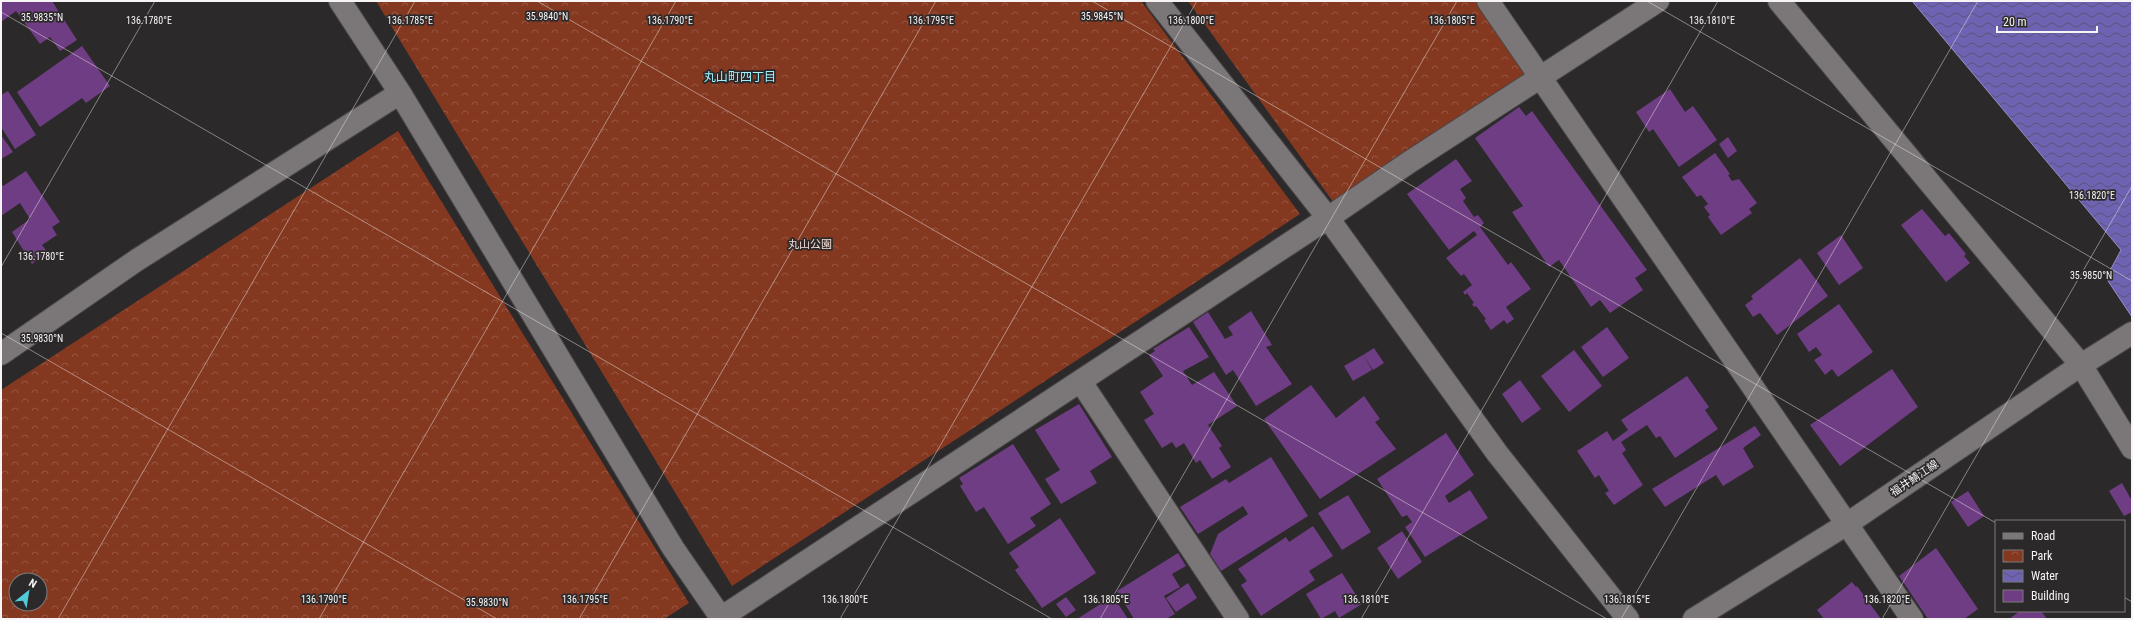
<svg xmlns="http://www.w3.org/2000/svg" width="2133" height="620" font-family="'Roboto Condensed','Noto Sans JP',sans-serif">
  <defs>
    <pattern id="park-crowns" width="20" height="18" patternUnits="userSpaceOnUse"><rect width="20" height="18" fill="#843820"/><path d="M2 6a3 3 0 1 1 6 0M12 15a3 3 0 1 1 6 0" fill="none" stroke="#965541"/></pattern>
    <pattern id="water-waves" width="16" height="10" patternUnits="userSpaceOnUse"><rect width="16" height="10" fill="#6e63b3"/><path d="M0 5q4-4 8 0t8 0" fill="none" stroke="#5a5579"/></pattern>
  </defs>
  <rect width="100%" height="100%" fill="#2c292a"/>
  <path fill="url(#park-crowns)" fill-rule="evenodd" d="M376,1H1141L1300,214L732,586Z
    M1188,1H1482L1540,78L1339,210Z
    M398,131L689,603L664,619H1V390ZM16,580H40V604H16Z"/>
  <path fill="url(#water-waves)" stroke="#978ec7" d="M1912,1H2132V317L2106,278L2121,250Z"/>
  <path fill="#6f3d83" d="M1,1H52L77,40L60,51L50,37L40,44L16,11L1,22Z
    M82,46L110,86L86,103L82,98L40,127L17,92Z
    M1670,89L1685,112L1693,106L1717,140L1679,167L1653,129L1649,132L1636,112Z
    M8,91L36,135L15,149L1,127V95Z
    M1519,107L1526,116L1532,111L1647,270L1635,278L1643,290L1610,313L1600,300L1591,307L1559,260L1549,267L1512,212L1523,206L1475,138Z
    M1,135L13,152L1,159Z
    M1728,137L1737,151L1728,158L1719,144Z
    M1715,153L1730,174L1728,175L1732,181L1739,179L1757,203L1749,209L1752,213L1721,235L1708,217L1710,215L1704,207L1708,204L1701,195L1697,197L1682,177Z
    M1456,159L1472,181L1460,189L1466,198L1463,201L1474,217L1478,215L1484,223L1480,227L1508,265L1511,262L1531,289L1506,307L1514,319L1507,324L1504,320L1491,330L1484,320L1486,319L1476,306L1474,307L1472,304L1474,303L1467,293L1465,295L1463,292L1472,285L1464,274L1461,276L1446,258L1477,235L1474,231L1449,250L1407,194Z
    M26,171L60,222L52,227L57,235L42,245L48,253L32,264L12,232L30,219L20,203L1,216V183L3,186Z
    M1922,209L1945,236L1949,233L1966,254L1964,256L1970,263L1946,282L1901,225Z
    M1841,235L1863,268L1839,285L1817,253Z
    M1800,258L1828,296L1777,335L1760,313L1753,317L1745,305L1753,299L1751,296Z
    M1839,304L1873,352L1838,377L1832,369L1825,375L1814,360L1822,355L1816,347L1809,352L1797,334Z
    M1251,311L1272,345L1266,347L1292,384L1256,406L1233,370L1226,375L1193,322L1208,312L1225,339L1233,335L1228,327Z
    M1189,327L1209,357L1183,371L1192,385L1214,372L1237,406L1208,425L1222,446L1219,448L1231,467L1212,479L1200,460L1196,463L1184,443L1176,448L1172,442L1162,448L1144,420L1154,414L1140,392L1163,376L1149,355L1155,351L1153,349Z
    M1607,327L1629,358L1603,377L1581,347Z
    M1374,348L1384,363L1373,370L1363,355Z
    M1574,350L1602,386L1569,412L1541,376Z
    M1363,355L1372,370L1353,381L1344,366Z
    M1892,369L1918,407L1840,466L1810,425Z
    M1687,376L1709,407L1705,410L1718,429L1675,458L1660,436L1656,438L1647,425L1621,442L1626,450L1622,453L1643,485L1614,505L1605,493L1609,491L1599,475L1595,478L1577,451L1607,431L1613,441L1628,430L1621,420Z
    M1520,380L1541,409L1522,423L1502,394Z
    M1311,385L1336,418L1364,396L1380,419L1375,422L1396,449L1320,499L1264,419Z
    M1079,404L1112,457L1090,471L1097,483L1061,504L1045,479L1060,470L1035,430Z
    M1755,426L1761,435L1743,448L1754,467L1723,486L1716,475L1665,507L1652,489Z
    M1446,433L1474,475L1445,496L1449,503L1470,490L1488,518L1425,557L1405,527L1412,522L1407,515L1402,517L1377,479Z
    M1013,444L1051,504L1030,518L1036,526L1008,544L984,507L976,512L960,486L963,484L959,478Z
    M1271,457L1308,516L1221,571L1210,554L1218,534L1248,514L1243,506L1198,534L1180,507L1226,479L1229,483Z
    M2122,483L2132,501V512L2124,516L2109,491Z
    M1968,491L1984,516L1968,527L1951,502Z
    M1348,495L1371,532L1342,550L1318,513Z
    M1060,518L1096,573L1042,608L1015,570L1019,567L1009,553Z
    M1313,526L1333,556L1309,571L1315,580L1261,616L1241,585L1247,581L1238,569L1286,537L1289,542Z
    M1402,531L1422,562L1398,579L1377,548Z
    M1936,548L1978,609L1964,619H1928L1899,576Z
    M1178,553L1186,566L1172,574L1180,587L1164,596L1175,614L1166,619H1134L1117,591Z
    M1342,573L1362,604L1339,618L1335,611L1321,619L1306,594Z
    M1852,582L1856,587L1857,586L1881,619H1824L1817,610Z
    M1188,583L1197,598L1176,612L1166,598Z
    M1113,596L1128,619H1077Z
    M1066,597L1076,610L1066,617L1056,604Z
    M2020,611H2041L2047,619H2009Z"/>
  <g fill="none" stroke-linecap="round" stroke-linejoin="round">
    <g stroke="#4a4749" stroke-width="24">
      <path id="minor" d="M340,1L400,93L673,548L722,619
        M1157,1L1328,218L1497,453L1628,619
        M1488,1L1912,619
        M1,354L137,260L400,93
        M1081,382L1238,619
        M719,619L1328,218L1408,163L1658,1"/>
    </g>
    <g stroke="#4a4749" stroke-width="24">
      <path id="tertiary" d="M1779,1L2081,365L2132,448"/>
    </g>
    <g stroke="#4a4749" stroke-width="24">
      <path id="secondary" d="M1694,619L1847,524L2081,365L2132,333"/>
    </g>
    <use href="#minor" stroke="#7b7779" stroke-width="22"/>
    <use href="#tertiary" stroke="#7b7779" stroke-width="22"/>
    <use href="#secondary" stroke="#7b7779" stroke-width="22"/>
  </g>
  <path fill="none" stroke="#f7f4f5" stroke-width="1" stroke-opacity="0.45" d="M537,1L1607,619M1092,1L1996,523M1647,1L2132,281M1,12L1052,619M1,267L155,1M1,333L497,619M2124,597L2132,602M58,619L415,1M319,619L676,1M579,619L936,1M840,619L1197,1M1100,619L1457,1M1361,619L1718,1M1621,619L1978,1M1882,619L2132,186"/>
  <g text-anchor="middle" stroke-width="3.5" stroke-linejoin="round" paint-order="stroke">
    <g font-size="11" fill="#f8ded6" stroke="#2c292a">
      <text x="810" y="248">丸山公園</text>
    </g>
    <g font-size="11" fill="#f7f4f5" stroke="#2c292a">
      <text transform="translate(1914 478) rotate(-34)" y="4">福井鯖江線</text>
    </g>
    <g font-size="12" fill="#a1f2fc" stroke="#2c292a">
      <text x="740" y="81">丸山町四丁目</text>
    </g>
  </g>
  <g font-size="10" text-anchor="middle" fill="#f7f4f5" stroke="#2c292a" stroke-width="3.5" stroke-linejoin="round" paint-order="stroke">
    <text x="547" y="20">35.9840°N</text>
    <text x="1102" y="20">35.9845°N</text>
    <text x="42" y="21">35.9835°N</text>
    <text x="1452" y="24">136.1805°E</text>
    <text x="149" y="24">136.1780°E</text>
    <text x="410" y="24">136.1785°E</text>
    <text x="670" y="24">136.1790°E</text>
    <text x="931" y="24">136.1795°E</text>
    <text x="1191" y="24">136.1800°E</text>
    <text x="1712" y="24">136.1810°E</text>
    <text x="2092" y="199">136.1820°E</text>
    <text x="41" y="260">136.1780°E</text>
    <text x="2091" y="279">35.9850°N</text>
    <text x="42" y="342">35.9830°N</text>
    <text x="324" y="603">136.1790°E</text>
    <text x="585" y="603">136.1795°E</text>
    <text x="845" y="603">136.1800°E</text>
    <text x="1106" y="603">136.1805°E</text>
    <text x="1366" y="603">136.1810°E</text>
    <text x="1627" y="603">136.1815°E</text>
    <text x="1887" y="603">136.1820°E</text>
    <text x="487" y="606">35.9830°N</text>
  </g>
  <rect width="2133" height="620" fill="none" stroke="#f7f4f5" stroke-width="4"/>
  <rect x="1995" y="520" width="130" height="92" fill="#2c292a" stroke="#7d7a7b"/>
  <rect x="2003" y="533" width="20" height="6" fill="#7b7779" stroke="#7d7a7b"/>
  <text x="2031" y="540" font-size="12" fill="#f7f4f5">Road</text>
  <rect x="2003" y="550" width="20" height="12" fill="url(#park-crowns)" stroke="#7d7a7b"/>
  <text x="2031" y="560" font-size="12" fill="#f7f4f5">Park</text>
  <rect x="2003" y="570" width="20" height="12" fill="url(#water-waves)" stroke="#7d7a7b"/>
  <text x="2031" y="580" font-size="12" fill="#f7f4f5">Water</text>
  <rect x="2003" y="590" width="20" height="12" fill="#6f3d83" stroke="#7d7a7b"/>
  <text x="2031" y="600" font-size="12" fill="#f7f4f5">Building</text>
  <g transform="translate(28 592) rotate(30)"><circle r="19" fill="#2c292a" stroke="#7d7a7b"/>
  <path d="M0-3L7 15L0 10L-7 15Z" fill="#52cbd9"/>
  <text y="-6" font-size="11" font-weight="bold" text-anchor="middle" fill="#f7f4f5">N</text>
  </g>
  <path d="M1997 26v6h100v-6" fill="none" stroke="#f7f4f5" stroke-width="2"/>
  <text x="2003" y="26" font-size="12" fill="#f7f4f5" stroke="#2c292a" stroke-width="3" paint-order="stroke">20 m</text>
</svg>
